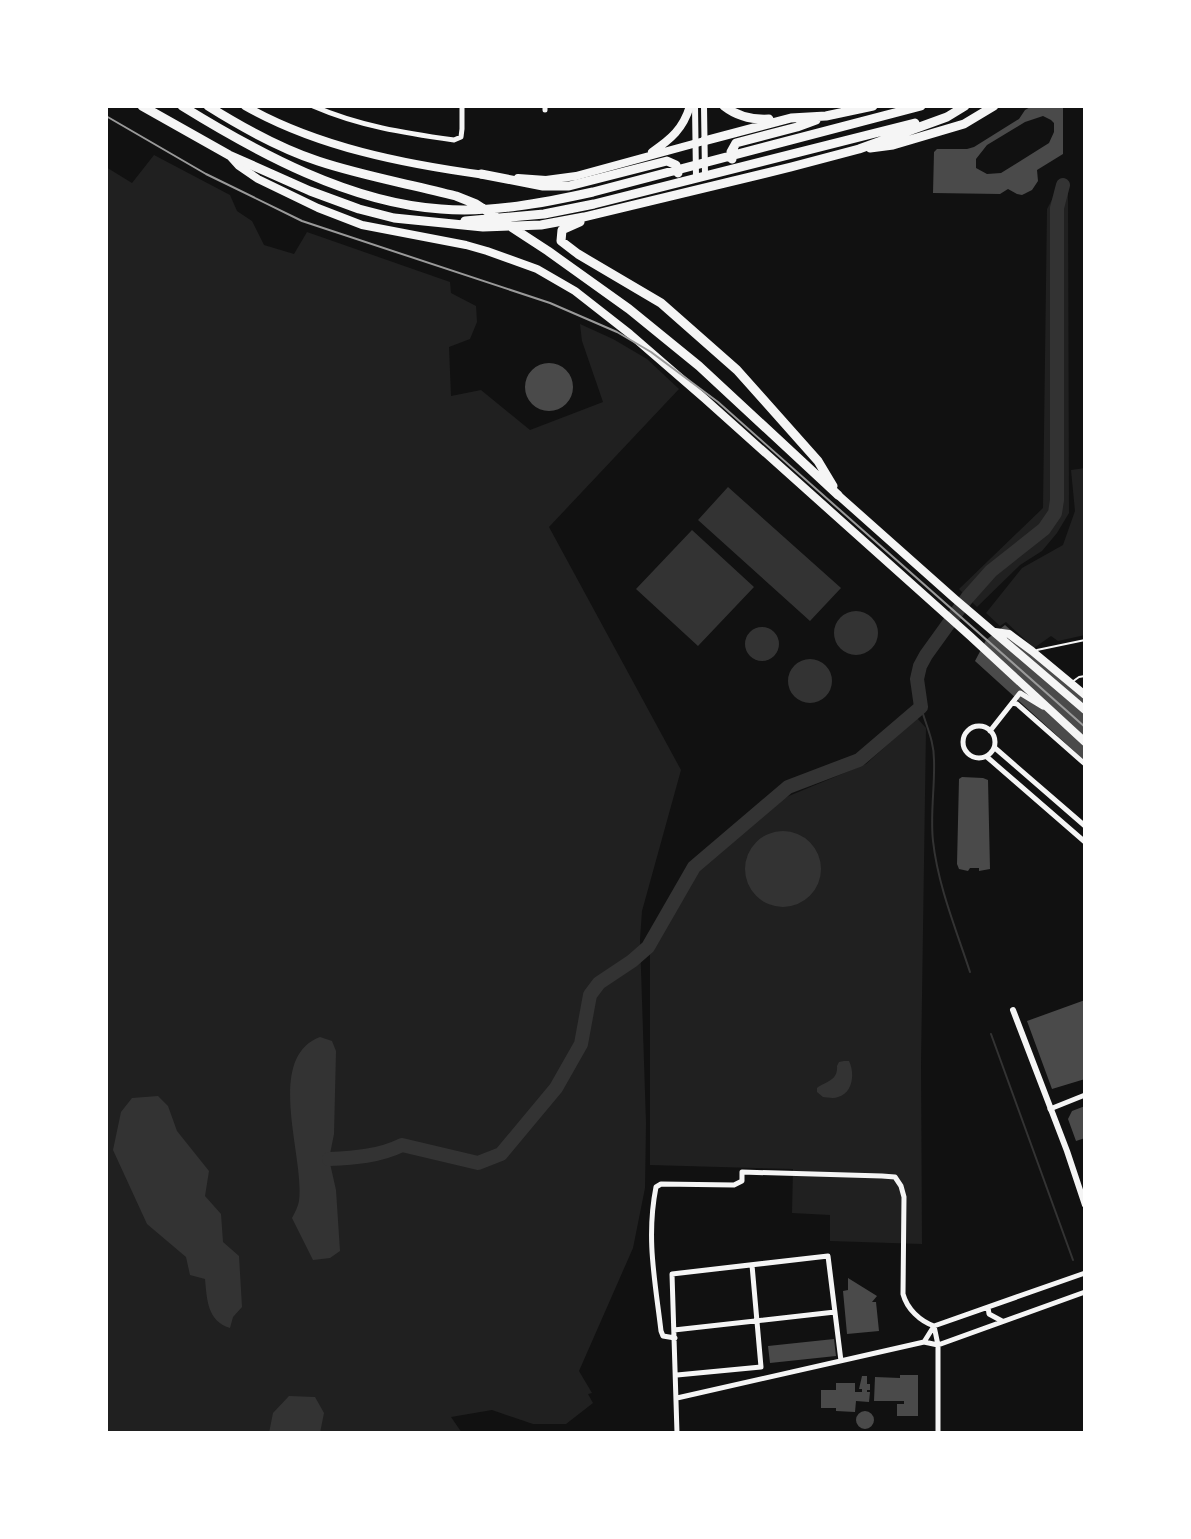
<svg xmlns="http://www.w3.org/2000/svg" width="1191" height="1539" font-family="Georgia,serif">
  <rect width="100%" height="100%" fill="#111"/>
  <path fill="#202020" d="M154,155L230,195L237,211L252,221L264,245L294,254L307,232L450,282L451,293L476,306L477,322L470,339L449,347L451,396L481,390L530,430L603,402L582,341L580,324L613,339L647,359L679,389L549,527L681,770L642,911L640,939L646,1123L645,1188L633,1248L579,1371L592,1393L588,1394L593,1403L566,1424H533L492,1410L451,1417L462,1433H106V167L132,183Z
    M1056,192H1068L1069,513L1057,533L1042,551L1020,565L977,607L959,589L1043,508L1047,209Z
    M1085,468V635L1058,641L1051,636L1034,648L1006,622L1000,626L986,613L1022,568L1063,545L1075,511L1071,470Z
    M917,718L926,728L921,1064L922,1244L830,1241V1215L792,1213L793,1169L650,1165V952L697,868L784,798L866,764Z"/>
  <path fill="#333" d="M728,487L841,588L810,621L698,520Z
    M692,530L754,587L698,646L636,589Z
    M834 633a22 22 0 1 1 44 0a22 22 0 1 1-44 0Z
    M745 644a17 17 0 1 1 34 0a17 17 0 1 1-34 0Z
    M788 681a22 22 0 1 1 44 0a22 22 0 1 1-44 0Z
    M745 869a38 38 0 1 1 76 0a38 38 0 1 1-76 0Z
    M320,1037L332,1041L336,1051L334,1134L329,1159L336,1190L340,1251L330,1258L313,1260L292,1218C295,1212 298,1207 299,1201C305,1157 264,1058 320,1037Z
    M844,1061H849C855,1073 853,1093 838,1097C833,1099 827,1097 823,1097L817,1092V1088C826,1081 838,1081 837,1066L839,1062Z
    M158,1096L168,1106L177,1131L209,1171L205,1196L221,1214L223,1242L239,1256L242,1307L233,1317L230,1328C207,1321 207,1299 205,1279L190,1275L186,1257L147,1224L113,1150L121,1112L132,1098Z
    M289,1396L315,1397L324,1413L320,1433H269L273,1413Z"/>
  <g fill="none" stroke-linecap="round" stroke-linejoin="round">
    <path stroke="#333" stroke-width="2" d="M921,707C926,726 934,740 934,760C935,787 930,814 933,841C938,886 956,929 970,972
      M991,1034L1073,1260"/>
    <path stroke="#333" stroke-width="14" d="M329,1159C354,1158 380,1156 402,1145L478,1163L501,1154L556,1088L581,1044L590,995L599,983L632,961L648,947L694,867L788,787L859,760L921,707L917,679L920,666L926,655L967,598L991,571L1044,529L1055,513L1057,500V208L1063,185"/>
  </g>
  <path fill="#4a4a4a" fill-rule="evenodd" d="M1032,106H1063V154L1037,170L1038,181L1032,190L1022,195L1017,194L1008,189L1000,194L933,193L934,152L937,149H967L974,147L1019,119L1025,110ZM1043,116L1051,120L1054,123V132L1049,143L1001,173L987,174L976,168V159L987,145L1025,122Z
    M525 387a24 24 0 1 1 48 0a24 24 0 1 1-48 0Z
    M1005,625L1085,696V761L975,661L986,640Z
    M962,777L983,778L988,780L990,869L979,871V868H970L968,871L959,869L957,864L959,779Z
    M1085,1000V1079L1052,1089L1027,1021Z
    M1085,1106V1138L1076,1141L1068,1119L1072,1111Z
    M848,1278L877,1296L872,1302H876L879,1331L847,1334L843,1291L848,1290Z
    M834,1339L836,1356L770,1363L768,1346Z
    M900,1375H918V1416H897V1404H904V1401H874L875,1377L900,1378Z
    M862,1376H867V1384H870V1390H867V1392H870L869,1402L856,1401L855,1412L836,1411V1408H821V1390H836V1383H855V1392H862V1389H859Z
    M856 1420a9 9 0 1 1 18 0a9 9 0 1 1-18 0Z"/>
  <g fill="none" stroke-linecap="round" stroke-linejoin="round">
    <path stroke="#f5f5f5" stroke-width="2" d="M1037,650L1085,640
      M1072,682L1079,677L1085,676"/>
    <path stroke="#f5f5f5" stroke-width="5" d="M313,106C359,126 404,133 454,140L461,137L462,129V106
      M545,106V110
      M1012,703L1017,704L1085,764
      M963 742a16 16 0 1 1 32 0a16 16 0 1 1-32 0Z
      M990,731L1020,693L1043,707
      M995,748L1085,826
      M987,757L1085,842
      M1050,1109L1085,1095
      M988,1307L989,1314L1002,1321
      M934,1326L938,1345V1433
      M674,1330L835,1312
      M675,1338L663,1336L661,1331C655,1280 646,1238 656,1187L661,1184L734,1185L742,1181V1172L882,1176L895,1177L901,1186L904,1197L903,1294C907,1309 920,1321 934,1326
      M924,1342L934,1326L1085,1273
      M677,1375L761,1367L752,1265
      M677,1398L924,1342L938,1345L1085,1292
      M677,1433L672,1274L828,1256L841,1361"/>
    <path stroke="#f5f5f5" stroke-width="6" d="M695,106L696,177
      M704,106L705,175
      M1013,1010L1067,1151L1085,1205"/>
    <path stroke="#f5f5f5" stroke-width="8" d="M245,106C317,147 404,164 485,175
      M652,152C671,139 683,129 690,106
      M230,156L239,166L258,179L318,208L362,225L466,245L487,251L537,269L575,291L630,334L705,399L970,636L1085,742
      M518,178L546,180L576,176L704,141
      M838,495L955,599L1085,710
      M995,632L1009,634L1032,651L1085,695"/>
    <path stroke="#f5f5f5" stroke-width="9" d="M142,106L229,155L310,191L359,209L394,218L483,227L541,225L584,217L791,167L859,149L947,117L965,106
      M182,106C258,153 350,203 441,209C492,213 543,203 593,192L921,106
      M208,106C243,128 279,148 318,161C363,176 410,184 456,196L476,204L548,251L629,309L699,366L838,495
      M724,106C738,117 752,120 769,119
      M704,141L791,118L826,116L873,106
      M870,148L893,145L964,124L994,106
      M732,159L731,152L736,143L797,127L816,120
      M481,174L543,186H569L667,161L676,165L678,173
      M465,221L544,214L594,204L915,123
      M580,222L562,230L561,241L578,254L661,303L737,370L818,461L833,486"/>
    <path stroke="#9a9a9a" stroke-width="2" d="M106,116L206,174L302,221L550,303L617,332L651,352L718,402L1085,727"/>
  </g>
  <rect width="1191" height="1539" fill="none" stroke="#ffffff" stroke-width="216"/>
</svg>
